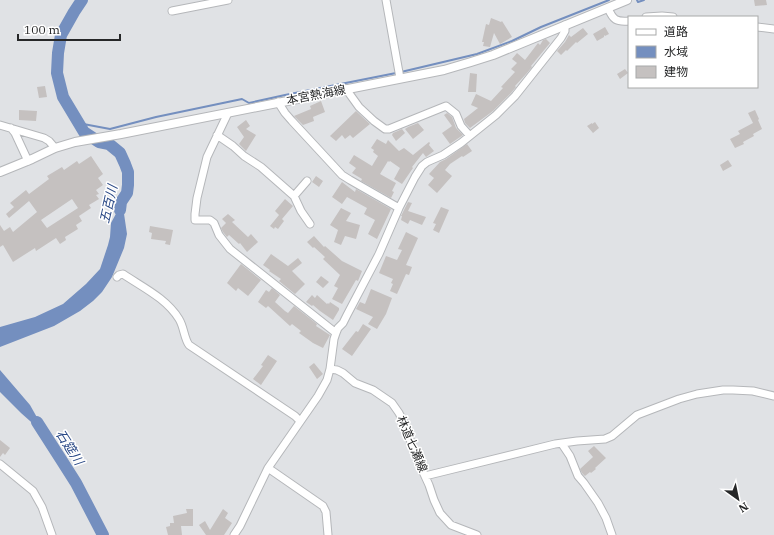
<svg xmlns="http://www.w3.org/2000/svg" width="774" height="535" font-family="'IBM Plex Serif','Noto Sans JP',serif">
  <rect width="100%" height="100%" fill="#e0e2e5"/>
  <path fill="#748fbf" d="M125,195L123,207L127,234L124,248L112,277L102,292L93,301L80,311L54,326L0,347V327L35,317L63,304L86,284L100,269L108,245L110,237L111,223L118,210L119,203Z
    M0,370L30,405L48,437L21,413L0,392Z"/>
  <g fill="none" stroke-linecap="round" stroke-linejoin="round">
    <path stroke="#748fbf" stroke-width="2" d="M637,0L638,2L644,0
      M401,72L477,54L512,41L541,27L609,0
      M78,123L110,129L156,117L242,99L249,103L285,95L396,73"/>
    <path stroke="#748fbf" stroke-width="12" d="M82,0L74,12L61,35L58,53L57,73L63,97L84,132L99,142L109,144L120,153L125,164L128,172V185L127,193L121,202L120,210
      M37,422L62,461L76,483L103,535"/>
  </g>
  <path fill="#c5c1c0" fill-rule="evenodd" d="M754,0H766L767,5L755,6Z
    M491,18L501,22L502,21L512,37L500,44L494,33L490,47L483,46L484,42H482L486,24L489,25Z
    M605,27L609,34L605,36L604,35V37L597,41L593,34Z
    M583,28L588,34L577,43L576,42L567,51L566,50L561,55L557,51L565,42L569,35L571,37Z
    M546,39L550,43L531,66L532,67L527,73L515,86L516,87L511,93L493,111L470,128L465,123L464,119L478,108L471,105L476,94L491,101L503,88L501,87L515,72L511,69L517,63L512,59L517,53L525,60L538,43L540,45L543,40Z
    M625,69L628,73L620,79L617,74Z
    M470,73L477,74L476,92H468Z
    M45,86L47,97L39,98L37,87Z
    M321,101L325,112L313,117L314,121L303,125L294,116L311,109L310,106Z
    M19,110L37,111L36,121L19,120Z
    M755,110L759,119L758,120L762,129L753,134L754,136L743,142L744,144L735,148L730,139L740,134L738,131L753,123L748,113Z
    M356,111L370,124L353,138L350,135L345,139L342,135L336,141L330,136Z
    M447,113L452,117L456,128L463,135L450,144L442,133L452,126L444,115Z
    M246,120L250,126L246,129L256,135L246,151L239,144L244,137L237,127Z
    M595,122L599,128L593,133L587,126L592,123V124Z
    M418,123L424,130L413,139L405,129L408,127Z
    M402,129L405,133L396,141L392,135L393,133Z
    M377,139L386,144L388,140L399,151L404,148L413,155L429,142L430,143L429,145L434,151L426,157L423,153L412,167L413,168L402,184L394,179L400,168L390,161L389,162L388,161L380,174L396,183L392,191L394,192L391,198L361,181L362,179L352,173L356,168L349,163L354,155L372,166L378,156L373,152L374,150L371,148Z
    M467,144L472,151L463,157L462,156L450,164L445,170L452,176L437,193L428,185L434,178L429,174L440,162L446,159Z
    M91,156L103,174L98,178L103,185L96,190L99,194L96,195L99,199L89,205L91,208L79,216L82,221L76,225L78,229L65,237L66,240L60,244L56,238L36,251L35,248L13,262L3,245L0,247V225L4,231L10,227L13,232L37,212L29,201L9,218L6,214L14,207L10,203L26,190L29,194L49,179L47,176L62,167L64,170L77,161L79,164ZM72,199L78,208L47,228L41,220Z
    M728,160L732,166L723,171L720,165Z
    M316,176L323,181L319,187L312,182Z
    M342,182L355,192L356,189L391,209L377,239L368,234L375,220L364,214L367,208L347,197L342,204L332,197Z
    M285,199L293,206L282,219L284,221L278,229L275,227L274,229L270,226L279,215L275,211Z
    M408,202L412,203L408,211L426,217L422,225L410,220L408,224L401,220L402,216H401Z
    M441,207L449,210L439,233L433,230L436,224L433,223Z
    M341,208L351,213L346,221L360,225L356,239L345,236L341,245L334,242L338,230L330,225Z
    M228,214L235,220L232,222L248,237L251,234L258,242L247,252L240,243L239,244L229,235L227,237L223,232L221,228L226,223L222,219Z
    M150,226L173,230L170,245L165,244L166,241L151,239L152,233L149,232Z
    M406,232L418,238L406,265L412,267L409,275L406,274L397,294L390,291L393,284L391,283L393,279L379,273L386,256L397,260L402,250L398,249Z
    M314,236L324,247L325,246L342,261L362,271L358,281L356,280L342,304L332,299L338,288L334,286L340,275L323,259L325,257L314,247L313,248L307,242Z
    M271,254L288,266L298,258L302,263L292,271L305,284L295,294L279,281L281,279L269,271L270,270L263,265Z
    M241,264L261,280L248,296L238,288L236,291L227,283Z
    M321,276L329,282L323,288L316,282Z
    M272,288L280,295L275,302L285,311L288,313L294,306L317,324L316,326L330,335L323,348L313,343L299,333L301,331L292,324L290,326L268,306L266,308L258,302L266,290L269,292Z
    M371,289L392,298L386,314L377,329L368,324L373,317L356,309L360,302L365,304Z
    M312,295L315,298L317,295L327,304L328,303L329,304L330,302L339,308V310L333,320L320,311L313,305L312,306L306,302Z
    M363,324L371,329L352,356L342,349L356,331L358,332Z
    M268,355L277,361L261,385L253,379L263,366L261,365Z
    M314,363L323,374L317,379L309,367Z
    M0,440L10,448L5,455L3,453L0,457Z
    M594,446L606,458L595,468L596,469L591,473L590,472L585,476L582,473L580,469L593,457L588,451Z
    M186,509H193V526H181L182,535H168L166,527L170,526V523H174L173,516L187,513Z
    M223,509L228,513L225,518L232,523L224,535H206L199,525L205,521L210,530Z"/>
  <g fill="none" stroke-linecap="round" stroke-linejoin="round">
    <g stroke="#b5b7ba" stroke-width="9">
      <path id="minor" d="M386,0L400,78
        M608,8C613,20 616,22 629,21
        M172,11L228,0
        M646,17L662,16L673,17
        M757,27L774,29
        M346,89L359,107L374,121L385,129H389L446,106L456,114L461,126L470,136
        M278,102L285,113L292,121L342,175L350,180L399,208
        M228,113L207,157L197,198L195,214V220H210L214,223L219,235L230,249L336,333
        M0,125L44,138L49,141L55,148
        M11,128L15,133L28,161
        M217,135L233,146L244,156L261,167L294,196L301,211L310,224
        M294,196L307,181
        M117,277L119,275L123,274C142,287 166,298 179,319C184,327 184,338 189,345L295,416L300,421
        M330,369L337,370L343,373L355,383L373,390L392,403L399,413L404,423L418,461L429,485L434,500L440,513L451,525L477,535
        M562,444L570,456L578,476L584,483L598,503L606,518L612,535
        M0,464L33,491L42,507L52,535
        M268,468L323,506L326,512L328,535
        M425,476L555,444L577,441L605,439L612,436L637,415L679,399L697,394L723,390H733L753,391L774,396
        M234,535L240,526L268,468L318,396L327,380L330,369L334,339L336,333L338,328L343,323L347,315L379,254L399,208L415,177L422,166L427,162L443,155L461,143L496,115L515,96L561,38L565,31V25"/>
    </g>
    <g stroke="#b5b7ba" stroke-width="10">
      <path id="major" d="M0,172L32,159L55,148L75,142L121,134L444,70L471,62L493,55L627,0"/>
    </g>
    <use href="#minor" stroke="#fff" stroke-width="7"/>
    <use href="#major" stroke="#fff" stroke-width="8"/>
  </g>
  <g text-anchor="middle" stroke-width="3" stroke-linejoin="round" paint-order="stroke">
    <g font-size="12" fill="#262728" stroke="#fff">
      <text transform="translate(316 95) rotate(-11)" y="4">本宮熱海線</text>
      <text transform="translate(412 444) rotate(67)" y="4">林道七瀬線</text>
    </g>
    <g font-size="13" font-style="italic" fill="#2a4986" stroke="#fff">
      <text transform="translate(108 204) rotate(-77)" y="5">五百川</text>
      <text transform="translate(70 447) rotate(57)" y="5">石筵川</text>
    </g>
  </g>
  <rect x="628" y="16" width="130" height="72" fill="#ffffff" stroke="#a8a9a9"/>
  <rect x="636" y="29" width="20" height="6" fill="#ffffff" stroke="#a8a9a9"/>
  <text x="664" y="36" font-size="12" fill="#262728">道路</text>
  <rect x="636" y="46" width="20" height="12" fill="#748fbf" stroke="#a8a9a9"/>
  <text x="664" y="56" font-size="12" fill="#262728">水域</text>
  <rect x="636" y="66" width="20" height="12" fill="#c5c1c0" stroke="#a8a9a9"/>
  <text x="664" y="76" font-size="12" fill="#262728">建物</text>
  <g transform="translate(738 499) rotate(147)" stroke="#ffffff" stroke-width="3" paint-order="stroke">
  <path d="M0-3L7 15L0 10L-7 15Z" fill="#262728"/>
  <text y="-6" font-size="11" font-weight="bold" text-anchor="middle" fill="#262728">N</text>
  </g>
  <path d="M18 34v6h102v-6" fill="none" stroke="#262728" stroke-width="2"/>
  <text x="24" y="34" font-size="12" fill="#262728" stroke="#ffffff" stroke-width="3" paint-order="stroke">100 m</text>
</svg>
